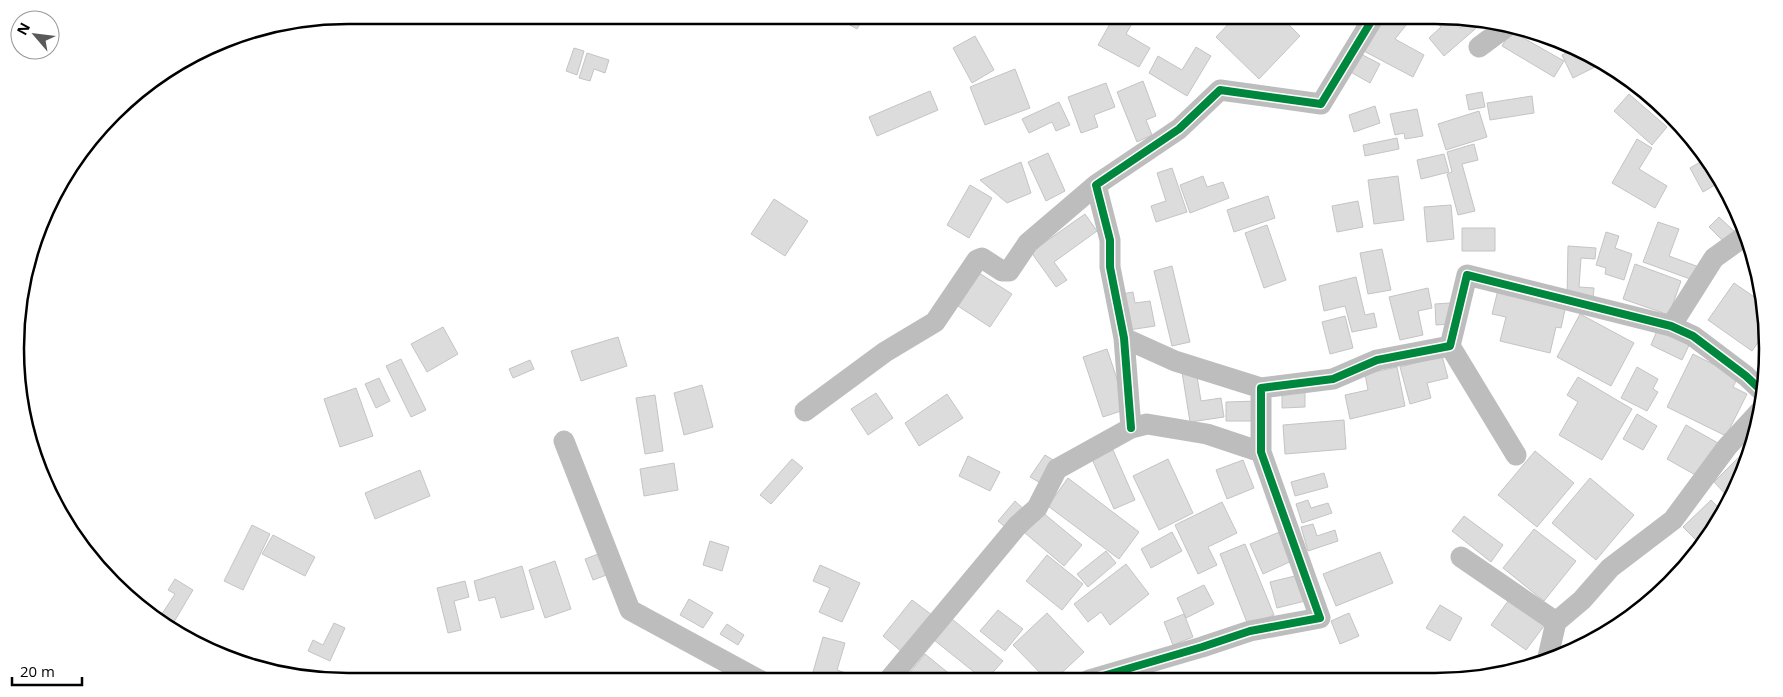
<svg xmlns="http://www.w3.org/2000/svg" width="1783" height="697" font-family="'Open Sans',sans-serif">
  <rect width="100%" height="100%" fill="#fff"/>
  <path fill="#dcdcdc" stroke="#c4c4c4" d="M837,15H865L857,29L836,17Z
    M1115,15H1137L1126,34L1150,48L1139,67L1098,45Z
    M1237,15H1279L1300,36L1259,79L1216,37Z
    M1340,15H1357L1352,23Z
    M1379,15H1414L1395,39L1424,55L1413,77L1360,49Z
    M1431,15L1451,18L1460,28L1469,21L1482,23L1444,56L1429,38L1441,27Z
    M1511,31L1564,61L1554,77L1502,46Z
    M975,36L994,70L972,83L953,48Z
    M1196,47L1211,56L1187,96L1149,73L1158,56L1182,70Z
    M574,48L584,51L577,75L566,71Z
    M1576,48L1601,60L1605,62L1573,78L1562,55Z
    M1357,52L1380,64L1370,83L1347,70Z
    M587,53L609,60L605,73L594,69L590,81L579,78Z
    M1015,69L1030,108L985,125L970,87Z
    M1143,81L1156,116L1146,120L1152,135L1137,142L1117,92Z
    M1106,83L1115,107L1094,115L1098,127L1081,133L1068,97Z
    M930,91L938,110L877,136L869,117Z
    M1482,92L1485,107L1469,110L1466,95Z
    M1629,94L1667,127L1652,145L1614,111Z
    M1532,96L1534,113L1490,120L1487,103Z
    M1059,102L1070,125L1056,131L1052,122L1029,133L1022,119Z
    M1375,106L1380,123L1354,132L1349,115Z
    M1417,109L1423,136L1405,139L1404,133L1395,135L1390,114Z
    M1479,111L1487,137L1446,150L1438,124Z
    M1397,138L1399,149L1365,156L1363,145Z
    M1637,139L1652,148L1639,169L1667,186L1655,208L1612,183Z
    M1474,144L1478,160L1462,164L1475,211L1458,215L1447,174L1452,172L1447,152Z
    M1048,153L1065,191L1046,201L1028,162Z
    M1444,154L1449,172L1421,179L1417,160Z
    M1707,158L1720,182L1703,192L1690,168Z
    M1021,162L1031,193L1007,203L980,180Z
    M1172,168L1187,212L1156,222L1151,206L1166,201L1157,173Z
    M1203,176L1207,187L1223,182L1229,198L1190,213L1180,185Z
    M1398,176L1404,220L1374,224L1368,180Z
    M970,185L992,198L969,238L947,225Z
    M1268,196L1275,218L1234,232L1227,210Z
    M774,199L808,221L785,256L751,234Z
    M1358,201L1363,227L1337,232L1332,206Z
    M1734,201L1743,226L1738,229L1726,205Z
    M1451,205L1454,239L1427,242L1424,207Z
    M1085,214L1097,231L1054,262L1067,280L1056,287L1031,252Z
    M1719,217L1735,232L1725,243L1709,227Z
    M1658,222L1679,229L1669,256L1699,267L1693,280L1643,262Z
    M1267,225L1286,280L1264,288L1245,233Z
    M1462,228H1495V251H1462Z
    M1606,232L1619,236L1615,248L1632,254L1624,280L1605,274L1606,268L1596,265Z
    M1568,246L1596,248L1595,259L1581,258L1579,287L1594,288L1593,299L1567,297Z
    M1382,249L1391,290L1368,294L1360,253Z
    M1635,264L1681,281L1669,315L1623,299Z
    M1172,266L1190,342L1172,346L1154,271Z
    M979,273L1012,294L990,327L958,306Z
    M1356,277L1365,315L1374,313L1377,327L1352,332L1345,306L1324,311L1319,286Z
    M1734,283L1763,303L1767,329L1752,351L1708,320Z
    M1428,288L1432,308L1418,311L1423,335L1400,340L1389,297Z
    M1498,290L1566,305L1561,328L1556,327L1550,353L1500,341L1506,317L1492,314Z
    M1133,292L1135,303L1150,301L1155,326L1129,330L1122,294Z
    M1450,303L1451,324L1436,325L1435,304Z
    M1580,314L1634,343L1611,386L1557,357Z
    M1345,316L1353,348L1330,354L1322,322Z
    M1659,326L1691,341L1682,360L1651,345Z
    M443,327L458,354L427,372L411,344Z
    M618,337L627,366L581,381L571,351Z
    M1107,349L1127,409L1103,417L1083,357Z
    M1693,354L1738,377L1733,387L1747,394L1726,436L1667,407Z
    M1442,356L1448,378L1427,383L1431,398L1410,404L1400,367Z
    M401,359L426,410L411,417L386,366Z
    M530,360L534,369L513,378L509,369Z
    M1397,367L1405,406L1350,419L1345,395L1368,390L1365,374Z
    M1637,367L1658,379L1653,389L1658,392L1647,411L1621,398Z
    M1196,370L1201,401L1221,398L1224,417L1190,422L1182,372Z
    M1578,377L1632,409L1602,460L1559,435L1578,402L1567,395Z
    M379,378L390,401L376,408L365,384Z
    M702,385L713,427L684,435L674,393Z
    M356,388L373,436L340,447L324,399Z
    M1282,390H1305V407L1282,408Z
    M876,393L893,418L868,435L851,409Z
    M947,394L963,418L919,446L905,423Z
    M655,395L663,451L645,454L636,398Z
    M1259,401L1258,421H1226V402Z
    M1637,414L1657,426L1643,450L1623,439Z
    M1344,420L1346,449L1285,454L1283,425Z
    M1686,425L1718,443L1699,477L1667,459Z
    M1113,450L1135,500L1114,509L1092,459Z
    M1535,451L1574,483L1537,527L1498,495Z
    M1742,454L1748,460L1729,498L1714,482Z
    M1045,455L1058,463L1044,485L1030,477Z
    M968,456L1000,472L990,491L959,476Z
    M792,459L803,468L771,504L760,495Z
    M1168,459L1193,513L1159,530L1133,476Z
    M1243,460L1254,488L1227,499L1216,470Z
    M674,463L678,490L644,496L640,469Z
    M420,470L430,496L375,519L365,493Z
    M1324,473L1328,487L1295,496L1291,482Z
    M1068,478L1139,532L1119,559L1048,506Z
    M1590,478L1634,515L1596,560L1552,523Z
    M1308,500L1311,508L1328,503L1332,513L1302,523L1296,504Z
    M1711,500L1723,512L1712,534L1701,545L1683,527Z
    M1015,501L1026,511L1009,530L998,521Z
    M1222,502L1237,533L1208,547L1217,565L1198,574L1175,525Z
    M1042,512L1082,545L1064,566L1025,533Z
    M1464,516L1503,545L1491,562L1452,531Z
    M1313,524L1317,536L1335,530L1338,541L1308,551L1301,527Z
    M252,525L270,534L243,590L224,581Z
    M1534,529L1576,561L1544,601L1503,568Z
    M1282,531L1294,560L1263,574L1250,544Z
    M1172,532L1182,551L1151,568L1141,549Z
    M273,535L315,557L305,576L262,554Z
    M710,541L729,547L722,571L703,565Z
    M1245,544L1274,615L1248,625L1220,554Z
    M1106,551L1116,563L1088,587L1077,574Z
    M1380,552L1393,583L1336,606L1323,574Z
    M601,553L609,574L593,580L585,559Z
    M1047,555L1083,584L1062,610L1026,581Z
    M555,561L571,609L545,618L529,570Z
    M1126,564L1149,594L1110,625L1101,612L1088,622L1074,604Z
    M820,565L860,583L842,622L819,612L830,588L813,581Z
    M522,566L534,609L501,618L495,597L479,601L474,581Z
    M1299,575L1305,601L1277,608L1270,582Z
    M175,579L193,590L171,627L158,620L175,594L168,590Z
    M465,581L469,597L454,601L461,630L448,633L437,588Z
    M1204,585L1214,604L1186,618L1177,598Z
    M1513,594L1544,626L1526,650L1491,625Z
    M689,599L713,613L703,628L680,615Z
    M912,600L932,615L902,652L883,636Z
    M1440,605L1462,618L1450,641L1426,628Z
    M998,610L1023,629L1005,651L980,631Z
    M1047,613L1084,652L1054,680H1047L1013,645Z
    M1349,613L1359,636L1340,644L1331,621Z
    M1184,614L1193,637L1173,645L1164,622Z
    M952,619L1003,661L986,680H984L934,640Z
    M334,623L345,628L330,661L308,651L313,640L323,645Z
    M727,624L744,635L738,645L720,634Z
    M823,637L845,643L837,670L849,674L847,681H817L811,679Z
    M925,654L957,680L912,681L907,676Z"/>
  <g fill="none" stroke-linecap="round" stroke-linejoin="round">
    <path stroke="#bdbdbd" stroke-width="21" d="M1479,47L1506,27
      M1671,326L1714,258L1746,235
      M1124,338L1175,361L1261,388
      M1450,346L1516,455
      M805,411L885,352L935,322L977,260L982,258L1002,271H1009L1028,243L1096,185
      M1131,428L1124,338L1110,267V240L1096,185L1179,129L1220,90L1321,104L1375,15
      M564,441L630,610L761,681
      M1461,557L1556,622
      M1547,661L1556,622L1582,600L1610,568L1673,520L1727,447L1761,410
      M1089,680L1202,647L1250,631L1320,618L1261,452V388L1333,379L1377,360L1450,346L1467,275L1671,326L1693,336L1746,376L1765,394
      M888,681L1018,525L1037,508L1057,469L1131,428L1147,424L1207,434L1261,452"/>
    <g stroke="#fff" stroke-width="11">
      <path id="cycleway" d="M1131,428L1124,338L1110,267V240L1096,185L1179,129L1220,90L1321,104L1375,15
        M1089,680L1202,647L1250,631L1320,618L1261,452V388L1333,379L1377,360L1450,346L1467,275L1671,326L1693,336L1746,376L1765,394"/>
    </g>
    <use href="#cycleway" stroke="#00873e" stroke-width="8"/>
  </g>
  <path d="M0 0H1783V697H0ZM348 24H1435A324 324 0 0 1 1759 348V349A324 324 0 0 1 1435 673H348A324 324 0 0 1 24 349V348A324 324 0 0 1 348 24Z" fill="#fff" fill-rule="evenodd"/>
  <path fill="none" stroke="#000" stroke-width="2.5" d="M348 24H1435A324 324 0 0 1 1759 348V349A324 324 0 0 1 1435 673H348A324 324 0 0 1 24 349V348A324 324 0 0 1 348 24Z"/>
  <g transform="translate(35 35) rotate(298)"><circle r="24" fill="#ffffff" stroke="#999999"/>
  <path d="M0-4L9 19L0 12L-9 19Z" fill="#595959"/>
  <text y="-8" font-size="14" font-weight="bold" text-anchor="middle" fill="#000000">N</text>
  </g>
  <path d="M12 677v8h70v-8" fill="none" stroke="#000000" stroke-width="2.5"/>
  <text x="20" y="677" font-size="15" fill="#000000" stroke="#ffffff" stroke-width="4" paint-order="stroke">20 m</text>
</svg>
